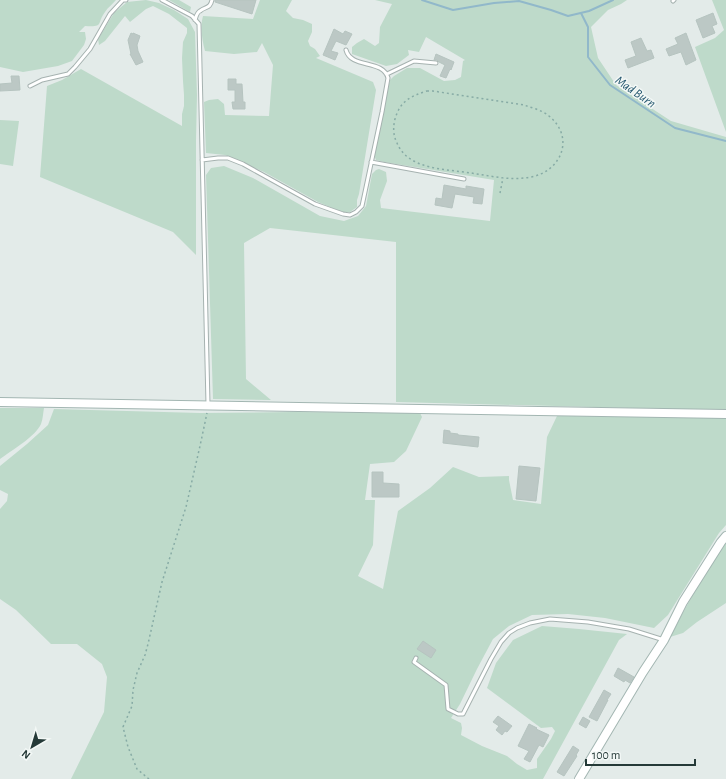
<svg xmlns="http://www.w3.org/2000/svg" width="726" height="779" font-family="'Alegreya Sans',sans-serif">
  <rect width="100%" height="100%" fill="#e3ebe9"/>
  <path fill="#bedaca" d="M0,0H116C113,4 108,7 105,12C96,24 105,27 85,26L79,32H85L86,39L84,45L72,61L58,66L23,72L0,67Z
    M146,0L159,3L174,10L188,19L195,32L197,95L196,140V255L173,232L40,177L47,86L62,80L81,69L182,126V114L184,106V95L183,81L182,58L183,42L187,33V28L169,14L153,6L146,9L130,22L125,16L105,41L99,45L98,39L114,13L127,2Z
    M169,0H179L191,7L190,12Z
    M260,0H292L286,11L293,18L303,20L312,24V32L308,41L310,46L315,49L320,56L316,58L373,82L376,90L359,194L357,200V207L350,212H342L318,202L264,172L225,155L206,153L204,102L209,100L218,99L224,104L225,115L269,116L273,65L262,43L257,52L234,54L205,51C202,40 200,27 203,16L253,19Z
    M375,0H627L621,4L608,10L591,27L598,58L616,85L671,121L726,137V410H668L632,408L396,402V242L270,228L244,243L246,379L271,400L213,399L206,175L211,168L224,166L253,178L320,216L344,221L358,216L366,206L372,174L376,170L379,169L386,172L387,181L380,200L381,208L490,221L494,180L384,162L376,160L374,155L388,88L390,80L394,76L407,68H420L444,81L455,80L461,77L463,61L465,60L426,37L419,52L408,50L409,55L397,64L386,66L352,54V47L357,43L364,39L375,46L379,43L380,27L392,4Z
    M712,0H726V132L695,47L715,38L724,30Z
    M0,120L19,121L13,166L0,164Z
    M0,408H44C43,413 43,419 41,424C36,436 11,451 0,459Z
    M54,409L200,413L293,412L420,413L422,417L406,451L394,462L370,464L365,500H375L373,545L358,576L383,589L398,511L430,488L453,467L479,477L509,476V480L513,500L541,504L547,437L557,416L726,417V525L719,533L668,615L654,628L605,618L568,614L532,615L509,626L493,639L477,669L460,704L451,718L461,723L462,728L461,735L482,746L507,756L517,764L527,770L537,768V759L551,739L555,731L552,727L541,728L487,688L496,663L513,640L542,626L579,629L627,634L619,640L543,779H71L104,712L107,677L102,664L77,644H51L16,610L0,599V509L7,501L8,494L0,490V466L27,444L48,425Z
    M726,541V603L697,622L683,633L670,637L691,598Z"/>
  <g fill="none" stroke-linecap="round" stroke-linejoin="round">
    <path stroke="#91b8ca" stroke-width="2" d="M422,0L453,10L494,3L519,1L551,10L568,16L589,11L613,0
      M581,13L588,27V57L610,85L675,128L726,141"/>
  </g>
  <path fill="#bcc8c5" stroke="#b6c4c0" d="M215,0H256L252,14L215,2Z
    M713,13L717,24L712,26L715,33L703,38L696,20Z
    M334,29L343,34L345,31L352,34L346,45L336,41L331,51L338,53L335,60L323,55Z
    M131,33L133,34V33L140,36L137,45L138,51L143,62L136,65L130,54H131L128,40Z
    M686,33L696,60L686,65L681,52L669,56L666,49L678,44L675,38Z
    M641,38L647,51L651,50L654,58L628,68L625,60L636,56L631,42Z
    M436,54L454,62L451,70L450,69L446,78L440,76L445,65L439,62L437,60H434Z
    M11,76H19L20,90L0,91V84L12,83Z
    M228,79H236V84H242L243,102H245V109H233L232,102H235V90H228Z
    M444,185L466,189V186L484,189L482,204L473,203L474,197L455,194L452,208L435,205L436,198L442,199Z
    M444,430L450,431V433L458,434V435L479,437L478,447L443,443Z
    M519,466L540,468L536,501L516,499Z
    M372,472H383V483L399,484V497H372Z
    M423,641L436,650L431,658L417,649Z
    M618,668L634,677L630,683L625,680L624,682L614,676Z
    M604,690L611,694L607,700H608L597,721L589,717Z
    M498,716L512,726L507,732L505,731L502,735L496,730L499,726L493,722Z
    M583,717L590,721L586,728L579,724Z
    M529,724L537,728L536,729L549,735L543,747L539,745L530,762L524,759L529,751L518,746Z
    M573,746L579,750L576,755L577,756L564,776L557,772Z"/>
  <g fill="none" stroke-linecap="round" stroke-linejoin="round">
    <g stroke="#a6b2b0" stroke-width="5">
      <path id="lane" d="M162,0L192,16L199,24L208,404
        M673,1L674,0
        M195,20C196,17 197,12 200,11C206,6 210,9 212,0
        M387,74L414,61L436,63
        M30,86L42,80L68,74L75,67L90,49L110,14L123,0H126
        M202,160L218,158H228L243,164L315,204L343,214L350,215L356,212L362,206L365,192L382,112L388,78C383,59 351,69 346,50
        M371,162L464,179
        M416,658L414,662L446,685L448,709L458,714H463L491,659L501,642L509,633L517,628L530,623L550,619L588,622L629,629L664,640"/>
    </g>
    <g stroke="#a3b6b2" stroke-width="10">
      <path id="secondary" d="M0,402L726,414
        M579,779L643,672L664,640L683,602L721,542L726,536"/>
    </g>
    <path stroke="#87aba5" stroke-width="1.5" stroke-dasharray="2 3" stroke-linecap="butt" d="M427,91H433L524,105C532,108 542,110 549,116C575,137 562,171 531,177C511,181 491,176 471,173C446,169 408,170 397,143C393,135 393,127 395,119C400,101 411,96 427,91Z
      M500,193L503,178
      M149,779L137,769L128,747L123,727L132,706L133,690L137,673L145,655L148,644L162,582L186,507L200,446L207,413"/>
    <use href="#lane" stroke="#fff" stroke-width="3"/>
    <use href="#secondary" stroke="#fff" stroke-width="8"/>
  </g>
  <g text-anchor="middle" stroke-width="3" stroke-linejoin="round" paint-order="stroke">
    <g font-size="13" font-style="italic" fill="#265870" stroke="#f3f8f6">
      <text transform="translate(636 91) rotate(35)" y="5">Mad Burn</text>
    </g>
  </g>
  <g transform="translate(32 747) rotate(218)" stroke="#f3f8f6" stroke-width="3" paint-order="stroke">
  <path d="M0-3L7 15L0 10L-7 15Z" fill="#253a38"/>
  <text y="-6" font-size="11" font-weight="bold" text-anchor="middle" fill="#253a38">N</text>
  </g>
  <path d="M586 759v6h109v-6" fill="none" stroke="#253a38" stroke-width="2"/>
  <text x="592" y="759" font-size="12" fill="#253a38" stroke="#f3f8f6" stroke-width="3" paint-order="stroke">100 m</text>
</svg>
